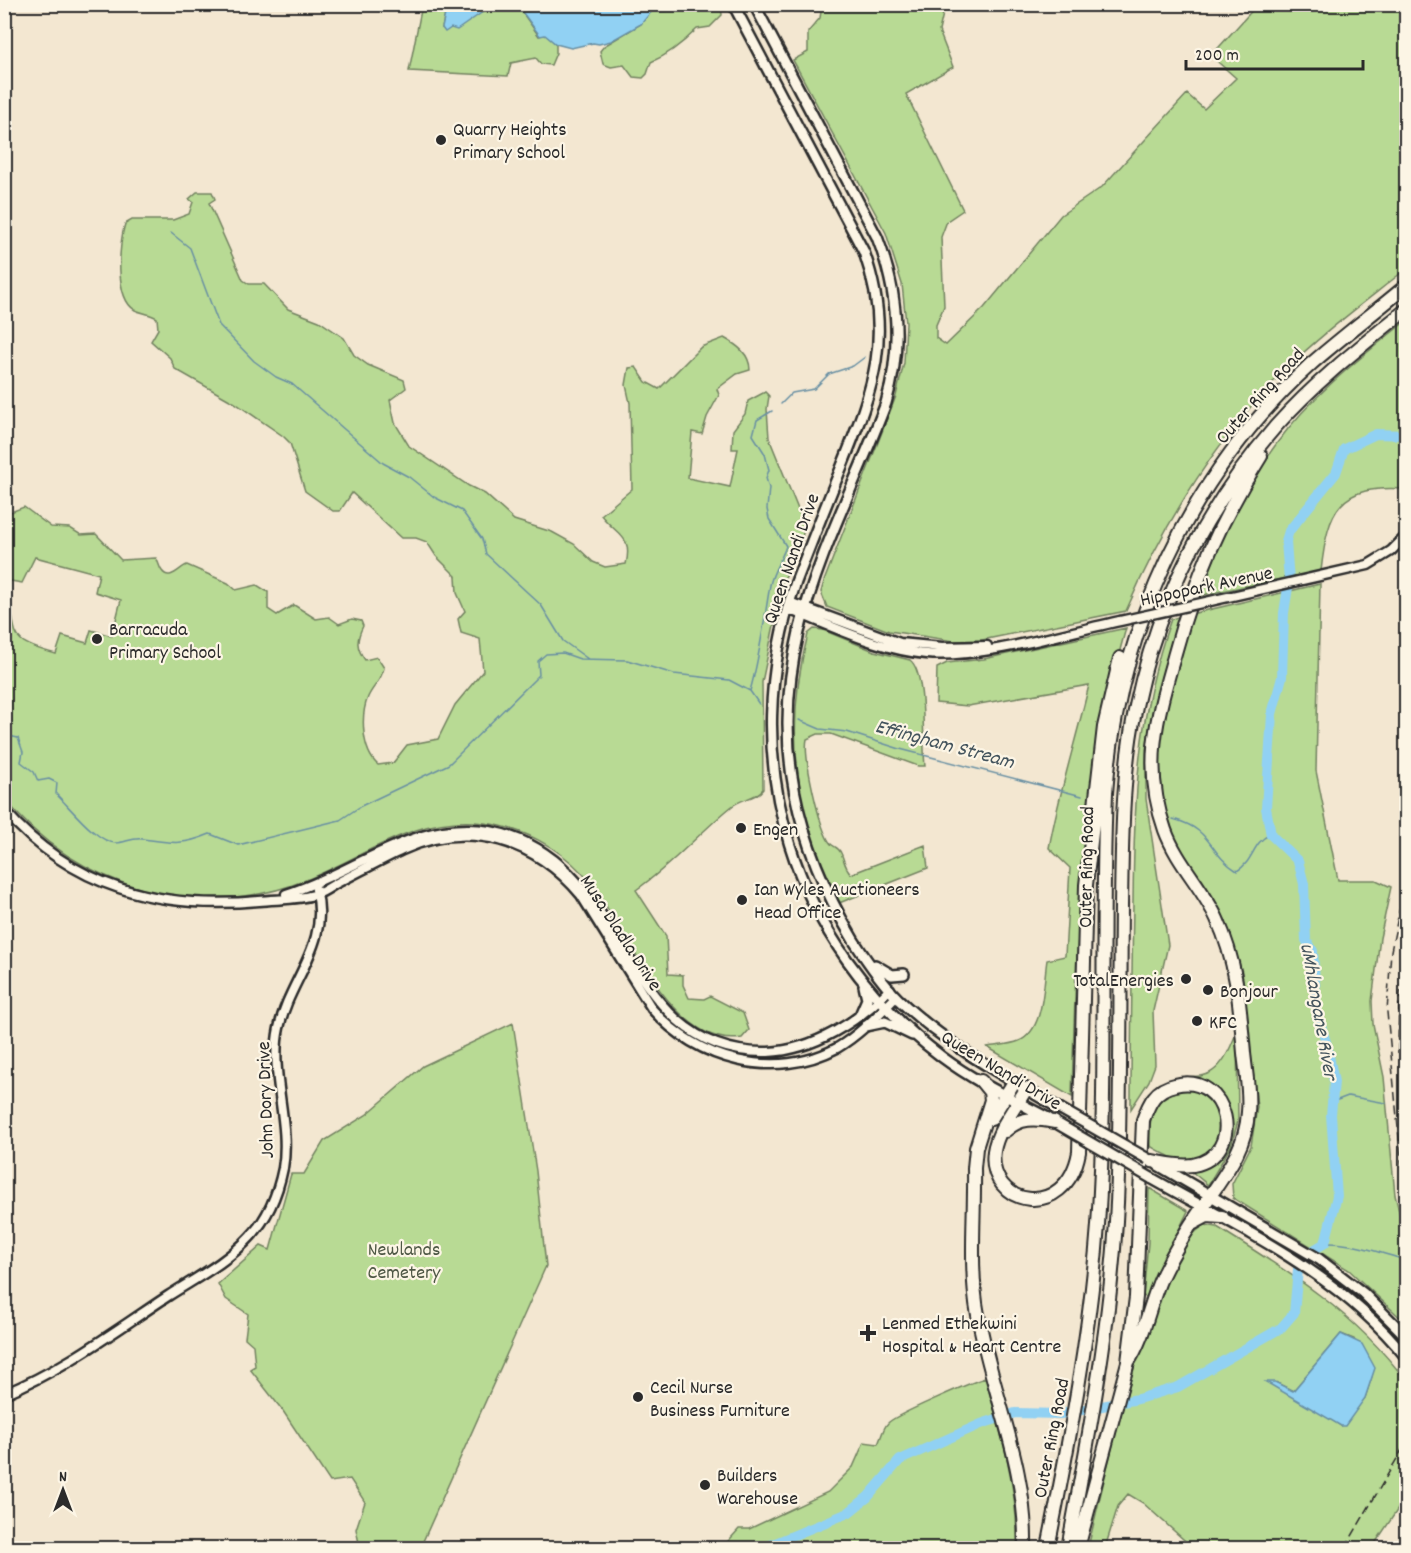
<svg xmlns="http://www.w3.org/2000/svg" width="1411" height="1553" font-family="Dekko,sans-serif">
  <rect width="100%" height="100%" fill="#f3e7d1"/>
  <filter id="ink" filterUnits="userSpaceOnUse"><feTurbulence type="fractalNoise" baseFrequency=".0167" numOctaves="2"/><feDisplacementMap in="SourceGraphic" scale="12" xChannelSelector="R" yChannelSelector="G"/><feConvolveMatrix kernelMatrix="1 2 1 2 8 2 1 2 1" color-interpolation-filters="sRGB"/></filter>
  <g filter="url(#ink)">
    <path fill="#b8da94" stroke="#728260" stroke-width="1.5" fill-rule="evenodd" d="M422,5H447L442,28H451L487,9L489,5H517L539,36L545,34L556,44V53L551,65L541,64L536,58L511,63L508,76L409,71Z
      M677,5H721L722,15L710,27L697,29C684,42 668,55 651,62L647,74L643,78L633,77L624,65L611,67L603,64L600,51L604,46L641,24L652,10L665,11Z
      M822,5H945L939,31L953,67L906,94L963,210L947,221L941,237L944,306L936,325V338L946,345L984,308L1061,215L1102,187L1187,94L1204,109L1236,78L1211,56L1257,5H1406V269C1365,302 1321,334 1283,372C1215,440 1164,524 1126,611L982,640L954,641L889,631L827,607L821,592L824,581L896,396L904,363L906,323L902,284L886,233L793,60L808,52V32L820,18Z
      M197,192H212L215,199L209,203L243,280L249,284H264L288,309L319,321L344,338L354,355L368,365L404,380L406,388L390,400L395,423L409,446L469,486L485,494L514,520L552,532L574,544L593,562L605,567L626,564C633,535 617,536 601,515L632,489L630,403L626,385L629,368L636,367L646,382L659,389L701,347L724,338C737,345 750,354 750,370L737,374L717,389L719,395L707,417L702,434L692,432L688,478L730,487L738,449H732L733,430L745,414L748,401L765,392L769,396L767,409L769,438L804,524L802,540L783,582L762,682L763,789C756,799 741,798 731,807C698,834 671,866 636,890L666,936L668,974L683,975V985L689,998L704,999L710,996L743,1013L749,1030L742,1038C670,1051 622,916 583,874C557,846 522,828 484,823C416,814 366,856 306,880C201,923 75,888 5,799V591C22,635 1,639 56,654L62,636L87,643L91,630L112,636L121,600L95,592L99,574L35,557L22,583L5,580V514L24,507L51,527L70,528L81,535L96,534L121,560L156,558C159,562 159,568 162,571C170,582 180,567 187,565L228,583L236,590L257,585L268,592V609L277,615L294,605L316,619L329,617L339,624L352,619L361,621L363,626C356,640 356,648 365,660L377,657L384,668C381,681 373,686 368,697C360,716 362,751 378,765L393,763L407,745L438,739L455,705L483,671L480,639L461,633L458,619L465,611L457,593L456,576L436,556L427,542L416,538H401L352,493L340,511H333L305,491L290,443L283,436L235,403L175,369L170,358L151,341L158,329L157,318C150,314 142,313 135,310C114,298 119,243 125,224L132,220H173L189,214L193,202L189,199Z
      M1406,321V489C1339,484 1328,509 1321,571L1198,596C1219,543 1242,490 1277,443C1312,395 1360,358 1406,321Z
      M1320,584L1316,771L1338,880H1376L1391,887L1380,938L1372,1001L1373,1024L1384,1077L1395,1195L1406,1239V1323L1349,1270L1233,1198L1232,1184L1251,1146L1257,1107L1242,972L1225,919L1176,841L1164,805L1158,767L1161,727L1191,614Z
      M1181,616L1152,713L1146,749V799L1168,945L1153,1011L1155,1065L1149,1081L1131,1109C1131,1040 1132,972 1133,903C1134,802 1137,715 1171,619Z
      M1126,628C1081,781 1076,939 1072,1097L987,1047C997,1045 1010,1045 1019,1041C1045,1030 1043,984 1047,960L1065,956L1070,868L1049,848C1059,793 1076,740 1089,685L968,706L936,703L937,668L947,663L984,659Z
      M814,629L823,630L874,651L910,660C927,673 922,744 925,766H918L831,734H818L807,739C803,756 820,832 831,844C834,847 839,848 841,853C845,862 844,866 851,874L925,845L928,868L839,903C794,819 784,726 808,634Z
      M513,1023L536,1171L546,1266L420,1548H360L356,1529L365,1502L350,1479L330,1482L283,1411L250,1369L255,1366L253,1345L245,1338L248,1314L226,1299L218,1284L261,1246L270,1250L291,1174H304L324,1141L366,1115L423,1066Z
      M1237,1031L1238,1121L1231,1146L1208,1185L1191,1171C1231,1163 1246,1117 1215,1089L1172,1081C1181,1076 1189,1077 1200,1076C1221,1074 1231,1047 1237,1031Z
      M1190,1089C1242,1108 1217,1168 1180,1160C1170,1158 1159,1151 1150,1146C1148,1111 1152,1095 1190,1089Z
      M1149,1188L1188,1211L1146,1297L1143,1296L1148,1243Z
      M1205,1225L1217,1227C1288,1271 1356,1313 1406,1381V1497L1372,1548H1193L1143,1503L1128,1494L1118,1506L1105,1548H1088C1102,1489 1154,1249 1205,1225ZM1341,1334L1354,1339L1372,1376L1365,1398L1341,1426L1275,1382L1293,1391Z
      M985,1378C1002,1435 1018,1489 1017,1548H722L739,1529H749L828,1492L853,1467L864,1442L878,1444C881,1438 883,1428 888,1423C893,1416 972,1382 985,1378Z"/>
    <path fill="#91d1f3" stroke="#688fa3" stroke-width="1.5" d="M447,5V4L489,5L487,9L457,30L451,28L445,32L442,28Z
      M517,5H677L665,11H652L641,24L611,41L599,44L593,43L571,48L556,44L545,35L540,36Z
      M1341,1334L1362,1344L1375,1368L1365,1398L1345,1426H1341L1266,1382H1275L1293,1391Z"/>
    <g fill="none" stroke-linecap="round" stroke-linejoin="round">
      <path stroke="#688fa3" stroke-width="1.5" d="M171,233L190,248L219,325L254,361L276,377L292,384L383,463L409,477L434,497L462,511L482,539L486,554L541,605L563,641L588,659
        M781,404L792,393L814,389L829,374L853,366L865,357
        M759,704L750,691C760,657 764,620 770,585C773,570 782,559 786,546L769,519L767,509L769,488L766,478L769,470L765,454L753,435L757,420L772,411
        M799,720L820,729L847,732L900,749L1082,796
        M4,735L18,738L23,752L21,762L34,772L38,781L49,779L57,783L56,794C70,807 97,843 116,843C125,843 133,837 143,839C172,843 181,846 210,834L238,845L340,820L361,806L449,764L539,675L538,661L546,654L563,653L580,659L627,660L674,674L729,680L750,691
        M1173,819C1214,830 1207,852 1237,871C1253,862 1253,842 1269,835L1277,841
        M1331,1112L1335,1101L1348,1096L1386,1103
        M1325,1243C1352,1242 1379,1253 1406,1260"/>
      <path stroke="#91d1f3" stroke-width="10" d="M763,1548L848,1513L868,1497L900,1460L981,1424L1015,1413L1061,1414L1138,1399L1178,1387L1281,1328L1294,1313L1299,1259L1325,1243L1337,1196L1331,1115L1334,1082L1327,1045L1317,1014L1313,951L1306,940L1304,884L1298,861L1271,835L1266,808L1272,714L1282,677L1284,613L1289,581L1286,541L1289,531L1336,473L1344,449L1376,434L1406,435"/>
      <g stroke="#2b2b2b" stroke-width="13">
        <path id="tertiary" d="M789,602L900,643L942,647L987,646
          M1206,602L1368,565L1391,551L1406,536
          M787,609C831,625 879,650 926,654C982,659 1063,633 1120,621
          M4,810C72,888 159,910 259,901C277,899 300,900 317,894C324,892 331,886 337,883C359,872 380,860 402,850C470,819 535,840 581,895L652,1009C697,1061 775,1081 837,1048C859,1035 878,1015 896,997
          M286,894C355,873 414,818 490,831C633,857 616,1056 768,1052C814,1050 859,1021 890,989
          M4,1394C63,1370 115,1331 168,1296C196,1278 227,1262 250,1237C267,1219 278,1193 283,1168C291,1122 269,1074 279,1028C289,980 331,943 316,890"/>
      </g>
      <g stroke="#2b2b2b" stroke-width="14">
        <path id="secondary" d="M733,4L864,252C894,337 873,388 842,466C826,505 811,543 796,582C734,760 792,944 942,1057C974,1081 1012,1099 1048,1118
          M754,4L877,237C898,291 903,346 886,403C858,478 818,553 799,632C772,744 796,844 854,941C867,961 881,982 898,999C945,1044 1004,1076 1059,1108
          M875,965L892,975L904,974
          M860,1015L867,999L864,986
          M866,1026L885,1022L912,1035
          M1158,1165L1319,1259L1363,1293L1406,1336
          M1151,1178C1241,1229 1340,1274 1406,1357"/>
      </g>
      <g stroke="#2b2b2b" stroke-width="16">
        <path id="motorway" d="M981,1081L990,1092L991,1100L976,1148L974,1168C975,1216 969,1268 978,1315C992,1394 1027,1466 1025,1548
          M1026,1089C1016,1107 997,1130 994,1151C986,1206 1066,1223 1079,1152L1086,885L1104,727L1120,658
          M991,1119L1014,1082
          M1005,1131C1020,1117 1035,1118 1054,1122
          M1192,1224L1207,1216L1222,1217
          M1128,1362C1145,1337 1149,1304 1162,1276C1173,1253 1187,1229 1202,1208C1222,1177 1246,1151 1248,1112C1250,1093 1246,1073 1244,1053C1240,1007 1237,962 1217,919C1203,888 1177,863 1165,830C1142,765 1157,716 1175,653C1195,579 1220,520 1261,456
          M1048,1548C1069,1441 1090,1335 1098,1225C1108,1081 1100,937 1106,793C1118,629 1189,475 1311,364C1342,337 1375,312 1406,286
          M1068,1548C1091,1425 1115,1302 1118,1176C1121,1086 1120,996 1121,907C1122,840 1122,771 1136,706C1158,601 1206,507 1276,426C1315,382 1361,346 1406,310
          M1078,1548L1128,1362L1136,1297L1143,1120C1149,1103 1155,1089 1175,1085C1229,1071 1247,1155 1193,1165C1179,1167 1165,1163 1152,1161"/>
      </g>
      <use href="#tertiary" stroke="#fcf5e5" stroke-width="8"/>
      <use href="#secondary" stroke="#fcf5e5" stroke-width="9"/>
      <use href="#motorway" stroke="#fcf5e5" stroke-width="12"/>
      <path stroke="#2b2b2b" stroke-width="1.5" stroke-dasharray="9 4.5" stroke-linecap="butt" d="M1406,878L1391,951L1387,1012L1406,1212
        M1403,1044L1406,1094
        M1398,1053L1399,1001L1406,949
        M1345,1548L1406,1443"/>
      <g stroke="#2b2b2b" stroke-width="13" stroke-linecap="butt">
        <path id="tertiary-bridge" d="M1120,621L1206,602"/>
      </g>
      <g stroke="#2b2b2b" stroke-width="14" stroke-linecap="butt">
        <path id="secondary-bridge" d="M1059,1108L1148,1159
          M1058,1124L1151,1178"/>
      </g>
      <use href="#tertiary-bridge" stroke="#fcf5e5" stroke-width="8"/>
      <use href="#secondary-bridge" stroke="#fcf5e5" stroke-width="9"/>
    </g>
  </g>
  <g fill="#2b2b2b" stroke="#fcf5e5" stroke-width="2">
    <circle cx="441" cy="140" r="6"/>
    <circle cx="97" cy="639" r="6"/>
    <circle cx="741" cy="828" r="6"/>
    <circle cx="742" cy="900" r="6"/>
    <circle cx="1186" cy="979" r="6"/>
    <circle cx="1208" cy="990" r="6"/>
    <circle cx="1197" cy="1021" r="6"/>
    <path d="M865 1324h6v6h6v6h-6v6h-6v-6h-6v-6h6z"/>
    <circle cx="638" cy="1397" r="6"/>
    <circle cx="705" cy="1485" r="6"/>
  </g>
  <g text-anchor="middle" stroke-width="4.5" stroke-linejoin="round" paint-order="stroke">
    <g font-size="20" fill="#2b2b2b" stroke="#fcf5e5" text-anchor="start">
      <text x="453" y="135">Quarry Heights<tspan x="453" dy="23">Primary School</tspan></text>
      <text x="109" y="635">Barracuda<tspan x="109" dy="23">Primary School</tspan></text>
      <text x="753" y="835">Engen</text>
      <text x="754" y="895">Ian Wyles Auctioneers<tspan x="754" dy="23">Head Office</tspan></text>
      <text x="1174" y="986" text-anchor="end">TotalEnergies</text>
      <text x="1220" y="997">Bonjour</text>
      <text x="1209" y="1028">KFC</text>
      <text x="882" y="1329">Lenmed Ethekwini<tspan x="882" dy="23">Hospital &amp; Heart Centre</tspan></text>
      <text x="650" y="1393">Cecil Nurse<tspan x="650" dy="23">Business Furniture</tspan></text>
      <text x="717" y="1481">Builders<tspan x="717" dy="23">Warehouse</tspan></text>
    </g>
    <g font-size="20" fill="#2b2b2b" stroke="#fcf5e5">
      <text transform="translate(1259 395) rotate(-48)" y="7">Outer Ring Road</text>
      <text transform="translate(790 558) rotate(-71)" y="7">Queen Nandi Drive</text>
      <text transform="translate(1206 585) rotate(-12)" y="7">Hippopark Avenue</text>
      <text transform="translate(1085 867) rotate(-89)" y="7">Outer Ring Road</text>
      <text transform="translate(622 932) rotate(57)" y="7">Musa Dladla Drive</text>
      <text transform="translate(1002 1069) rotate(31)" y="7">Queen Nandi Drive</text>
      <text transform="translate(264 1100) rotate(-92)" y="7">John Dory Drive</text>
      <text transform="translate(1050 1438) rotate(-79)" y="7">Outer Ring Road</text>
    </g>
    <g font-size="20" fill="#4e5745" stroke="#fcf5e5">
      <text x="404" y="1255">Newlands<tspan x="404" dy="23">Cemetery</tspan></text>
    </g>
    <g font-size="21" font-style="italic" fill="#44545d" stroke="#fcf5e5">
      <text transform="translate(945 743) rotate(15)" y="7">Effingham Stream</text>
      <text transform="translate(1320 1011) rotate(80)" y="7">uMhlangane River</text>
    </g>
  </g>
  <rect width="1411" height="1553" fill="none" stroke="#fcf5e5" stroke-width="24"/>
  <rect x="12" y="12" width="1387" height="1529" fill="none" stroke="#2b2b2b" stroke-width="2" filter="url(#ink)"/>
  <g transform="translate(63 1490)" stroke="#fcf5e5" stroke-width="4.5" paint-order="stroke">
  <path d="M0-4.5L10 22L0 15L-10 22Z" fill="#2b2b2b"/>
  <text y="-9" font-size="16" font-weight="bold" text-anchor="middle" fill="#2b2b2b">N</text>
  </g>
  <path d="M1186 60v9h177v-9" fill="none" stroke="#2b2b2b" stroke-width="3"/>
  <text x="1195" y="60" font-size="18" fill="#2b2b2b" stroke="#fcf5e5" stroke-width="4.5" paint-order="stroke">200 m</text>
</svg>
